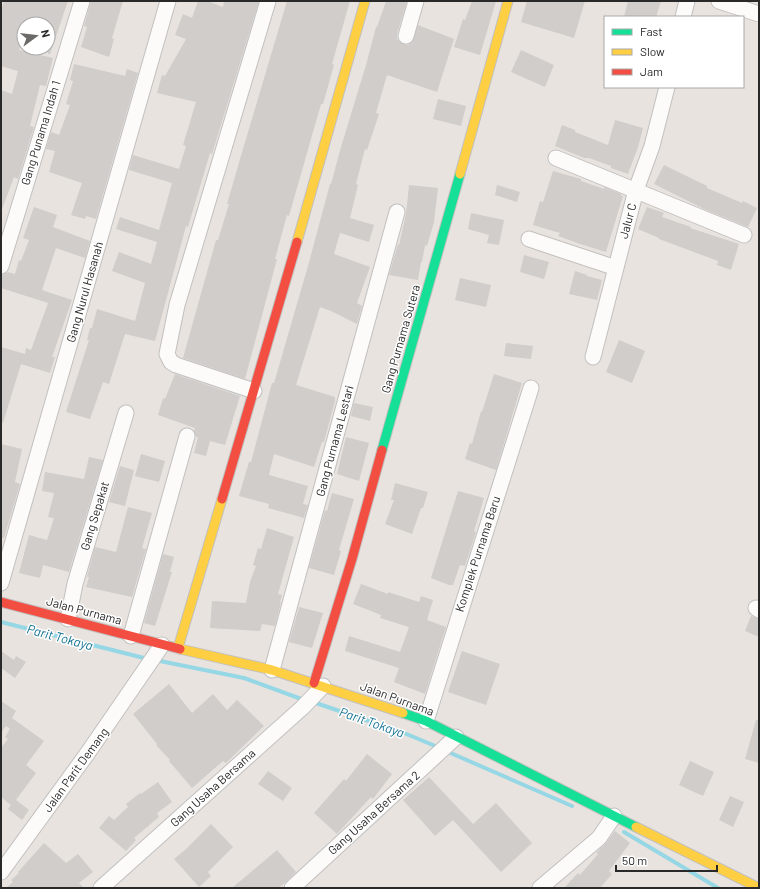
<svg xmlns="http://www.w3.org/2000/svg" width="760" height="889" font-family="Barlow,sans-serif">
  <rect width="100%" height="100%" fill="#e8e3de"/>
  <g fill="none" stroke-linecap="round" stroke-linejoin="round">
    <path stroke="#96d7e5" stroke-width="4" d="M1,622L148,659
      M155,660L244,678L304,700
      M313,702L404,733L440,748
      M446,751L572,806
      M624,832L718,888"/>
  </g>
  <path fill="#d0cdca" d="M4,1H68L50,54H48V24H24V32L19,50L53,58L46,86L40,85L30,126L34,127L18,179L14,177L2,209H1V90L12,94L18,71L1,66V11Z
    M91,1H123L112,38L114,39L109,57L81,47L87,27L84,26Z
    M198,1H207L223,7L224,1H259L212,154L210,153L188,227L186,226L155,341L125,334L109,384L103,382L90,419L66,412L89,340H87L90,328H92L97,309L135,321L145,283L112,271L119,252L151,264L157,242L116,229L120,217L159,230L172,183L129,170L133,155L179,169L186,146L183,145L196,102L157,93L162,75L165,76L186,39L175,35L183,14L192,18Z
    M287,1H350L332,64L334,65L323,104H321L289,216L287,215L275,259H277L245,379L183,358L216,240H218L229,204H227L240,159Z
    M386,1H407L397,34V39L400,42L403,44L408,45L412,42L418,25L454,39L437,92L387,75L376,113L379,114L367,150L365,149L356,184L358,185L350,218L374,225L369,242L340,233L334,254L370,267L357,303L362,306L357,324L331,311L320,307L296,385L335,397V401L324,442H322L314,467L274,454L269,475L308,486L303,504L308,505L304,518L268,508L269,504L239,496L249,462H251L272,383H274L308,266L330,184H331L341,147L366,65L376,27H377Z
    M472,1H496L480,55L454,47L463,19L465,20Z
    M527,1H585L574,38L521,22Z
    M628,1H661L656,17H624Z
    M521,50L554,65L545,87L511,72Z
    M74,64L125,76L127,69L138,73L96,219L86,216L85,219L71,215L82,183L49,172L55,151L46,149L51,132L59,135L70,105L66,104L73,81L70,80Z
    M438,99L466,106L461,126L433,119Z
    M615,120L643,128L638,147L628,174L611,168V166L589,158H584L555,146L562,125L575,130V132L608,145Z
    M664,165L707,186V188L742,203L743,201L757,208L748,227L704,209L654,184Z
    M553,171L581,179V181L604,189V187L621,194V196H623L606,252L580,244L558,236L560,233L533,225L540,201L543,202Z
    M409,185L438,188L434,222L427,246L425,245L422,262H421L418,280L389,275L398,244L399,245L406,214Z
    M497,185L520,192L517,202L495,195Z
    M34,207L57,215L53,227L90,241L85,258L56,248L42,290L72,300L52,357H55L50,373L21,364L3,423L1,422V347L25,354L26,348L31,350L48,303L1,288L2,275L8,272L15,274L19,260L21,261L29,240L23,238Z
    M647,207L664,213L662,217L691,227L690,228L739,244L731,270L717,265L718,261L659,239V238L638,229Z
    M471,213L504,220L499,245L487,243L489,235L468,229Z
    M524,255L549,262L544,279L520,272Z
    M575,271L587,275V276L602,280L597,300L569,294Z
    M460,278L491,285L486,307L455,300Z
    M619,340L645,351L632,383L606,372Z
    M506,343L533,346L531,359L504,356Z
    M175,374L240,396L225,445L210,441L206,456L194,453L198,437H196L194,431L195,428L158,415L163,398L165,399Z
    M494,374L522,383L496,470L465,459L470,443L472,444L481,411L482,412Z
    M354,403L373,407L370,421L351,416Z
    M346,437L369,443L359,481L337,474Z
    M1,444L22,449L15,482L20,484L4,538H1Z
    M141,454L165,461L159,482L135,476Z
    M89,457L103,460L69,572L43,565L40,578L19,573L29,535L47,540L54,518L48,517L54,493L42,491L45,472L84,479Z
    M120,466L134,470L125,506L109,502Z
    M395,483L428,492L423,508H421L412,534L385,524L394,500H391Z
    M458,491L484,498L474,531L476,532L465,566L460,565L453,585H449L431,578Z
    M332,493L354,499L339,550L341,551L334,575L309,568L325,510L327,511Z
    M128,507L152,513L142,548L146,549L132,597L86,587L89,577H87L95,547L116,552Z
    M267,528L294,537L278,594L282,595L280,602H281L275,626L262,624L260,631L210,628L212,601L246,603L250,582L256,566L253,565L258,548L261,549Z
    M163,554L174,557L170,572H172L155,626L144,623Z
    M361,584L388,594V592L419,602L421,596L433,600L427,620L446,627L425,694L394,682L399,668L345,651L349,636L400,652L409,627L380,618L381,615L353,604Z
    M299,607L323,613L312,648L289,642Z
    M751,616L759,619V637L745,631Z
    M1,651L14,660L16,656L26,662L15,678L1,668Z
    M462,651L500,664L486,705L448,692Z
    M169,684L192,713L213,694L227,710L237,700L264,726L226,763L223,761L192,788L169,761L170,760L156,745L157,744L133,714Z
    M1,701L16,711L12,718L44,741L26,765L36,773L16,800L29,810L22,820L8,809L11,805L1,797V748L8,739L5,737L10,729L6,726L1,733Z
    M756,720H759V763L745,759Z
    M367,754L392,774L373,799L371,797L337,834L314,813L344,779L346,781Z
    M690,761L714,772L703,796L679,785Z
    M268,771L292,788L283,801L258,784Z
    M429,777L473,824L496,803L532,843L501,872L453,820L435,836L403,800Z
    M158,782L172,802L157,813L159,817L134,838L136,840L126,851L99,828L109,816L114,820L128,807L126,804L140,793L141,794Z
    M730,796L744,802L733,827L719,820Z
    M211,824L233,847L208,872L211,876L199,887L174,859L186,849Z
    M615,831L630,843L609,871L612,874L600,888H564L578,873L580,875L598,854L596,853L606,843Z
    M44,843L66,863L78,854L93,872L79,883L84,888H6L13,882L11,880L19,873L18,872Z
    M277,850L296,872L286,882L278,888H232Z"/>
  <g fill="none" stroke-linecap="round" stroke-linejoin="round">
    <g stroke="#c1c0c0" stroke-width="17">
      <path id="street" d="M719,1L759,14
        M683,17L687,1
        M406,36L416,1
        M556,158L744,235
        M529,239L616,268
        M1,266L82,1
        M593,357L636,190L652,146L667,87
        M254,391L176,365L171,362L167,354L177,305L268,1
        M1,583L168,1
        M756,608L759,610
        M68,619L75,584L126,413
        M131,636L187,436
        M272,670L397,212
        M426,721L531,388
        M1,872L87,754L162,645
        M101,888L303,707L323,686
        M292,888L456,737
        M540,888L599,838L614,816"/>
    </g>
    <g stroke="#c1c0c0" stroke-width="11">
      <path id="fast" d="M382,450L460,174
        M403,713L426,721L636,827"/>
    </g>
    <g stroke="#c1c0c0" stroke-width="11">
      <path id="slow" d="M460,174L508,1
        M297,242L365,1
        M178,648L222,499
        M180,649L272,670L403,713
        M636,827L759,888"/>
    </g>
    <g stroke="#c1c0c0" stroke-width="11">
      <path id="jam" d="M222,499L297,242
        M1,602L180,649
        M314,683L352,559L382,450"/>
    </g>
    <use href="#street" stroke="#fcfbfa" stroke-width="15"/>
    <use href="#fast" stroke="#16e098" stroke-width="9"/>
    <use href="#slow" stroke="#ffcf43" stroke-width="9"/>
    <use href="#jam" stroke="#f24e42" stroke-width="9"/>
  </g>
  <g text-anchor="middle" stroke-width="3" stroke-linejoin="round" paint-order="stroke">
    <g font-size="12" fill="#292929" stroke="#fff">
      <text transform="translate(41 133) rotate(-73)" y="4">Gang Punama Indah 1</text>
      <text transform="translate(628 221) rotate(-75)" y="4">Jalur C</text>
      <text transform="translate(85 292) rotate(-74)" y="4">Gang Nurul Hasanah</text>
      <text transform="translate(401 339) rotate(-74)" y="4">Gang Purnama Sutera</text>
      <text transform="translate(335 441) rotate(-75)" y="4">Gang Purnama Lestari</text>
      <text transform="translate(95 516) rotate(-73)" y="4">Gang Sepakat</text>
      <text transform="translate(478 554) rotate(-72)" y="4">Komplek Purnama Baru</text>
      <text transform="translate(84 611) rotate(15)" y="4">Jalan Purnama</text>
      <text transform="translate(397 699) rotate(20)" y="4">Jalan Purnama</text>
      <text transform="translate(76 770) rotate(-54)" y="4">Jalan Parit Demang</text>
      <text transform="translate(213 788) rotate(-42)" y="4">Gang Usaha Bersama</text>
      <text transform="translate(374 813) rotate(-42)" y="4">Gang Usaha Bersama 2</text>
    </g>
    <g font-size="13" font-style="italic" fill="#137193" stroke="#fff">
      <text transform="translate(60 637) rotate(15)" y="5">Parit Tokaya</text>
      <text transform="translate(372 722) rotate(19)" y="5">Parit Tokaya</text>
    </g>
  </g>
  <rect width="760" height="889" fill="none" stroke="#292929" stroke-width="4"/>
  <rect x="604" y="16" width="140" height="72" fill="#ffffff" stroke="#a9a9a9"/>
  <rect x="612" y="29" width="20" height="6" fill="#16e098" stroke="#a9a9a9"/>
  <text x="640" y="36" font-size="12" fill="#292929">Fast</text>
  <rect x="612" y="49" width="20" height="6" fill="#ffcf43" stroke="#a9a9a9"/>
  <text x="640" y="56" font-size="12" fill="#292929">Slow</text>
  <rect x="612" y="69" width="20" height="6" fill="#f24e42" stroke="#a9a9a9"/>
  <text x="640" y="76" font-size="12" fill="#292929">Jam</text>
  <g transform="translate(36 36) rotate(75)"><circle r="19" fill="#ffffff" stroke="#a9a9a9"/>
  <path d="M0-3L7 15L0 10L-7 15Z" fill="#6c6a68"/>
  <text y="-6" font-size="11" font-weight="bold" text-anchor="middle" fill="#292929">N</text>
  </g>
  <path d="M616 865v6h101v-6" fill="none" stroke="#292929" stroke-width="2"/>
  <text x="622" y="865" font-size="12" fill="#292929" stroke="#ffffff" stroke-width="3" paint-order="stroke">50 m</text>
</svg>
